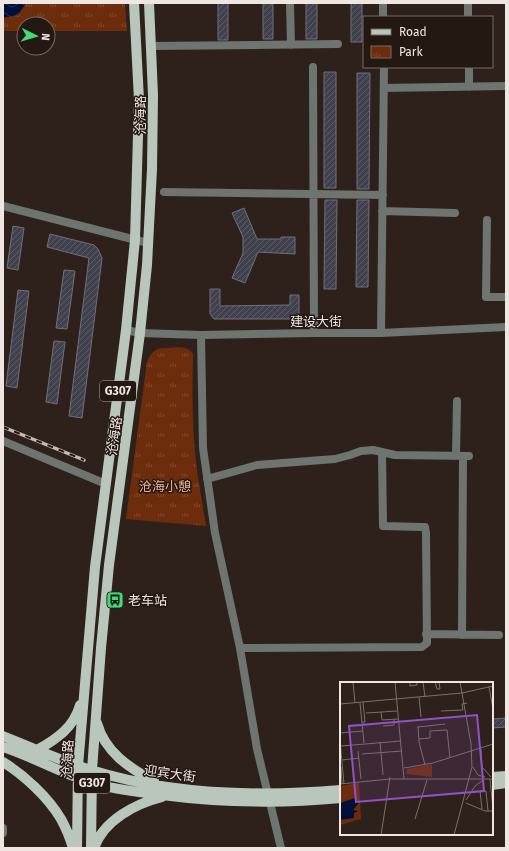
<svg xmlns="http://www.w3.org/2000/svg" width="509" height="851" font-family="'Fira Sans','Noto Sans SC',sans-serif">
  <defs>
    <pattern id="park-tufts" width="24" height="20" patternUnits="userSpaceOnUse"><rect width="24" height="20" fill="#6d2d0c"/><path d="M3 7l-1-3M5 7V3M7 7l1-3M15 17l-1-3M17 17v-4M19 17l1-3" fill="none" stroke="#824b2f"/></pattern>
    <pattern id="water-waves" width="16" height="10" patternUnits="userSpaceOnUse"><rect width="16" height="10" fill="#00103b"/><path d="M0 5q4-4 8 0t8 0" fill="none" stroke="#263357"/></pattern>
    <pattern id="building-hatch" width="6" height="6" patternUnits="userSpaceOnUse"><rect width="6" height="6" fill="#41414e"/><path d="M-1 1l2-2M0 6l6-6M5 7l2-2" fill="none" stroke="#5d5c67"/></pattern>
  </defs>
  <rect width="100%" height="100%" fill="#2e211c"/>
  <path fill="url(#park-tufts)" d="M3,3H125L127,31H48V24H24V31H3Z
    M164,348C174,348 187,344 193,354C192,393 192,433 197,471C200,490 203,508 206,526L126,519L147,361C151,353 154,349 164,348Z"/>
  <path fill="url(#water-waves)" d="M3,3H26L18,15L3,18Z"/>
  <path fill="url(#building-hatch)" stroke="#6f707e" d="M218,3H228V40H218Z
    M263,3H273V39H263Z
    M306,3H317V39H306Z
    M351,3H362V42H351Z
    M324,72H336V188H324Z
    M357,73H370L369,189H357Z
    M325,200H337L336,289H324Z
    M357,200H369L368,287H356Z
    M244,208L257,239H281V237H295V254L258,252L245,283L232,278L243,253V237L232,213Z
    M13,226L24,228L18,270L7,268Z
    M50,234L94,245L98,249L102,258L82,418L69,416L89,258L47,247Z
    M64,270L75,271L67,329L56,328Z
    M210,289H220V306L290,305V295H299V314L293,319H214L210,314Z
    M18,290L29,291L17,388L6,386Z
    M54,341L65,342L57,404L46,402Z
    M506,718V727L492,728V719Z"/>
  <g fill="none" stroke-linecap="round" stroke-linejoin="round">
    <path stroke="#6e7470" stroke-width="8" d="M290,3L291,45
      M383,3V17
      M468,3V17
      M151,46L338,44
      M313,67L314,333
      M469,67V87
      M384,88L506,86
      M164,192L383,195
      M3,206L148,243
      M382,211L455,213
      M487,220L486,297H506
      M126,330L140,333L201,335L314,333H381L506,327
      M381,333L384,67
      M201,335L203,448L215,533L240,648L257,749L281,848
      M3,441L106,484
      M456,456L457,401
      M207,479L257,465L335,459L350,455L361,451L373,450L395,455L469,456
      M426,634L499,635
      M462,635L463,456
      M240,648L422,647L427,643L426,533L425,527H422L383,526L382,452
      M3,828V833"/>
    <path stroke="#b9c6bc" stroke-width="10" d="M97,723C105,752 129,768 154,781
      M3,736C32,748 61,761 91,770C171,795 258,797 341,790
      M3,747C34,757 62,774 93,783C116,790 139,792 162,795C224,803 279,804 341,798
      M37,750C57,739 74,727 80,705
      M3,762C24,775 48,797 61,819C66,828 70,838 73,848
      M492,777L506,776
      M492,785L506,783
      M77,848L78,766L95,567L126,330L135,240L139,100L134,3
      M91,848L92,770L101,648L109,565L140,333L147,265L152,169L153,95L149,3
      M94,848C104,820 135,804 162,797"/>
    <g stroke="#c4bab6" stroke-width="3.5">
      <path id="rail" d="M3,427L84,460"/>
    </g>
    <use href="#rail" stroke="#241813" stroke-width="2" stroke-dasharray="6" stroke-linecap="butt"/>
  </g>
  <defs>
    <g id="bus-square" transform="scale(0.9)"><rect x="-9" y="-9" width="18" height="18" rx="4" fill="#45d77a" stroke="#241813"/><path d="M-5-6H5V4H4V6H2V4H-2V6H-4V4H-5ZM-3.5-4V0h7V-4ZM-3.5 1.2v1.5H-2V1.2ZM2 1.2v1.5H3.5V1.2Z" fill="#111"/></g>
  </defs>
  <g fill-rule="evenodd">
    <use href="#bus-square" x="115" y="600"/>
  </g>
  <g text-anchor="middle" stroke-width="3" stroke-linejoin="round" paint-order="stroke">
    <g fill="#241813" stroke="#b2a8a4" stroke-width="1">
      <rect x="100" y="381" width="36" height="20" rx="3"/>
      <rect x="74" y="773" width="36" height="20" rx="3"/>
    </g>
    <g font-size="12" font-weight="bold" fill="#efe6e2">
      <text x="118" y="395">G307</text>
      <text x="92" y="787">G307</text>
    </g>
    <g font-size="13" fill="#efe6e2" stroke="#241813">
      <text transform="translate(140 115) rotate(-90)" y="5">沧海路</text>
      <text x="316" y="326">建设大街</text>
      <text transform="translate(114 436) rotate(-82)" y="5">沧海路</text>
      <text transform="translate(67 759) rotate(-87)" y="5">沧海路</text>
      <text transform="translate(170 773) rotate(8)" y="5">迎宾大街</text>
    </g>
    <g font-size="13" fill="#f2b297" stroke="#241813">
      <text x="165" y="491">沧海小憩</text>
    </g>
    <g font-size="13" fill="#efe6e2" stroke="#241813" text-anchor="start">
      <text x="128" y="605">老车站</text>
    </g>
  </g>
  <g transform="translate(340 682)">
    <rect width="153" height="153" fill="#2e211c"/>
    <path d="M92,82V95L66,92L67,87ZM19,101L21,137L0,143V104Z" fill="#6d2d0c"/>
    <path d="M15,116L19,121L13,128L18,129L14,131V136L0,138V121Z" fill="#00103b"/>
    <path fill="none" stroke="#7b706b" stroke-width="1" d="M13,0L15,21M55,0L64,97M70,0V4L77,3V0M83,0L85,15M95,0L97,7H100L99,0M149,5L153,27M79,15L81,35M20,21L24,61M0,22L122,11L153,4M101,29L123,28L122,22L127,21M41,30L42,38L58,37M26,31L57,29M22,40H25L23,20M43,44L54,43V37M78,44L79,60L85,83M78,45L105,42M0,51L23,49M79,57L90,56V49L107,48L110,76M0,58L4,102M40,60L43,93M1,64L61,59M141,67L142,85L151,95M18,69L21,97M22,72L62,69M2,78L19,76M1,85L2,102M133,85L138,93L145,95M64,86L93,81L153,62M150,97L153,127M0,102L50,97H153M126,118L135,104L142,99M126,121L145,129H153M142,127L140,109H146L148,129M75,137L87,98M41,153L50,95M114,153L132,85L131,62L120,0"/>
    <path fill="#9251c6" fill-opacity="0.15" stroke="#9251c6" stroke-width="2" d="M137,33L144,109L16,120L9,44Z"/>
    <rect width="153" height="153" fill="none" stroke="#efe6e2" stroke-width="2"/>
  </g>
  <rect width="509" height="851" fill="none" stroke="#efe6e2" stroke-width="8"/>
  <rect x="363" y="16" width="130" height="52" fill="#241813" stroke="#756a66"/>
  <rect x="371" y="29" width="20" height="6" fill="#b9c6bc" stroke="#756a66"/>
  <text x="399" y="36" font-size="12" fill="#efe6e2">Road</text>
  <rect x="371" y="46" width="20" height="12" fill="url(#park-tufts)" stroke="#756a66"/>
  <text x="399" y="56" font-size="12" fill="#efe6e2">Park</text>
  <g transform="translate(36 36) rotate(95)"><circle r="19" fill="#241813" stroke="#756a66"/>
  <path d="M0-3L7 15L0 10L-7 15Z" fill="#45d77a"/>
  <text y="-6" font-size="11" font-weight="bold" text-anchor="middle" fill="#efe6e2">N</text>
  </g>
</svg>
